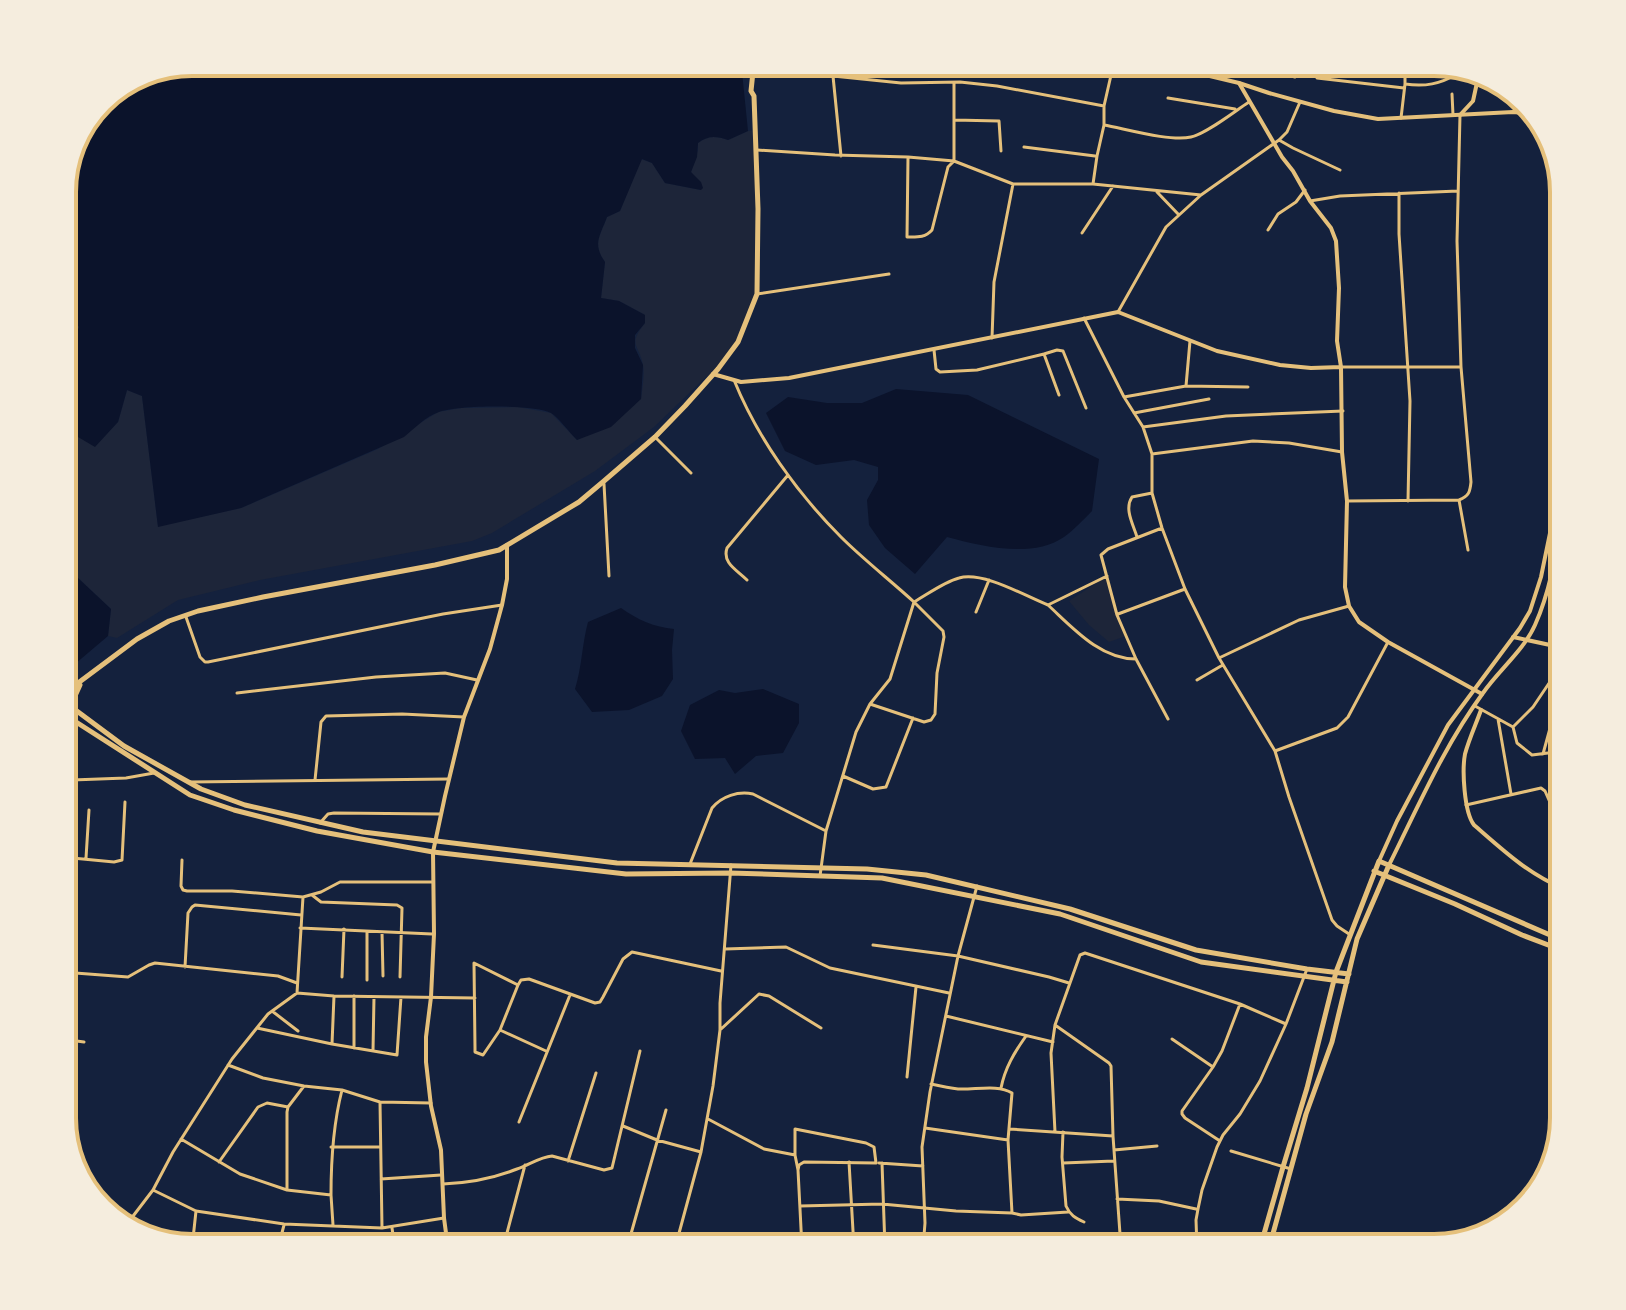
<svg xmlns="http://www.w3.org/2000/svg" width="1626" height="1310" font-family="Ubuntu,sans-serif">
  <rect width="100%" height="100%" fill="#14213d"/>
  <path fill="#1d2539" d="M755,130L757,294L738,342L713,374L707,376L654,427L595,471L492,533L472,541L260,580L178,600L117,638L108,636L111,609L62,563V420L78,437L118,422L127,390L142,396L158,526L241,508L378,449L438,412L461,408L518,407L551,413L577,440L641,399C642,389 645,376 643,365C639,343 627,346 645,323V315L619,301L601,298L605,262C592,244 600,236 607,217L620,211L641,159L652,163L665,183L701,190L691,172L698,150V143C708,135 717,136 728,140L748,131Z
    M1107,576L1126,636L1109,642L1089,625L1069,601Z"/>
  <path fill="#0b132b" d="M192,62H741L748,131L728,140C717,136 708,135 698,143L697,157L691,172L701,182L703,188L701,190L665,183L652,163L642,159L620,211L607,217C600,236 592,244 605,262L601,298L619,301L645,315V323L635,335V348L643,365L641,399L611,427L577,440C570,433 558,417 551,413C534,404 457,405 439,412C426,416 414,429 404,437L241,508L158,527L142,396L127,390L118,422L95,447L78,437L62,420V364L79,327L62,303V183L106,95Z
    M896,389L968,395L1099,459L1092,511C1083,520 1074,530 1064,537C1032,559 981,546 947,537L915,574L885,548L869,525L867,500L878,480V467L854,460L816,465L785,451L766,413L788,397L827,403H862Z
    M62,563L111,609L108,636L62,675Z
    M621,608C638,620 654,627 674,629L672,650L673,679L662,696L629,710L592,712L575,689C582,667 582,644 588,622Z
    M763,689L799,704V723L783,753L756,756L735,774L725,758L695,759L681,731L690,705L719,690L735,693Z"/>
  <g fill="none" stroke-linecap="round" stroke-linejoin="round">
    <path stroke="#e5c07b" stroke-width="3" d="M832,62L833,76L901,83L960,82L997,86L1104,106
      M1238,62L1295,77
      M753,70L833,76L841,156
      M1457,70V74L1475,77
      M1215,76L1223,62
      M1317,78L1404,88
      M1405,84C1425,87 1440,84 1457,74
      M1452,94L1453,115
      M1168,98L1235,109
      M1401,118L1405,84V62
      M954,120L999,121L1001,151
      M1104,125C1126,129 1171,142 1191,137C1206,134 1235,111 1249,102
      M1279,140L1293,148L1340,170
      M1024,147L1095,156
      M757,150L835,155L908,157L954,161L1013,184H1093L1201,195
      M908,157L907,237C917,237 925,238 932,230L948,167L954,161V83
      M1093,184L1097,156L1104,125V106L1114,62
      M1157,192L1179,215
      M1399,193V234L1410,401L1408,501
      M1310,201L1340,196L1458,191
      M1268,230L1278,214L1296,202L1305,190
      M1082,233L1113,186
      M757,294L889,274
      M1118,312L1166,227L1201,195L1279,140L1287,132L1300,102
      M1084,318L1124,397L1143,427L1152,454V493L1162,528L1185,589L1219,658L1275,751L1289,797L1332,920L1337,926L1349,934
      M992,338L994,282L1013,184
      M934,350L936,369L940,372L977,370L1044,354L1059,395
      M1044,354L1057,350L1063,351L1086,408
      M1342,367H1461L1457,241L1460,115
      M734,380C757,437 797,493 841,537C864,560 890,580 914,602C928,594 944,582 959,578C983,571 1025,596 1048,605
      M1186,386L1248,387
      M1124,397L1186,386L1190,341
      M1134,413L1209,399
      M1143,427L1226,416L1343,411
      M655,437L691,473
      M1152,454L1253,441L1289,443L1342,452
      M604,484L609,576
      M1459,500L1468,550
      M1347,501L1459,500C1469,496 1470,492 1471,482L1461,367
      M1162,528L1108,549L1101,555L1117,615L1136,659L1168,719
      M1137,537C1133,524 1124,509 1132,497L1152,493
      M1107,576L1048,605C1073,628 1100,659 1136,659
      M747,580C737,570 722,563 727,548L788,475
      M976,612L989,580
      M1118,614L1185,589
      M186,617L200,657L205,662H208L443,614L502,605
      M1219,658L1299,620L1349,606
      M1197,680L1221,666
      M237,693L376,677L445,673L477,680
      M1475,706L1513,727L1517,743L1532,755L1564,751
      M1498,719L1511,794
      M1513,727L1533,707L1564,661
      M1275,751L1337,728L1348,717L1388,642
      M1543,754L1564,677
      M1552,754L1564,781
      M843,776L873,789L886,787L913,718
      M315,780L321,722L326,716L402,714L464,717
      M189,782L449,779
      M62,784L72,780L126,778L154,773
      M1466,805L1541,788L1545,791L1564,834
      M320,823L328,814L334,813L440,814
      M62,857L114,862L122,860L125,802
      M86,858L89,810
      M182,860L181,886L183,890L187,891H232L303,897L297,993
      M690,864L712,808C722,796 738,791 753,794L826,831
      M820,876L826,831L856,732L870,704L890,679L914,602L943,631L944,637L937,673L935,714L931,720L924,722L870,704
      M1555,885L1564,882
      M312,895L321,902L397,905L402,908L400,977
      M303,897L321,892L340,882H432
      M62,911L76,912
      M300,928L432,934
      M382,932L383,976
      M873,945L958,956L1049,977L1069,983
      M725,949L786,947L830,968L949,993
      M474,963L518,985L500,1030L483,1055L475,1052V1048Z
      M185,967L188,913L192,907L195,905L301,915
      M62,972L128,977L149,965L155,963L278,976L297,983
      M342,977L344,929
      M367,980V932
      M518,985L521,980L529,979L595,1003L600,1002L603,997L623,959L632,952L721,971
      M354,996V1048
      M272,1011L298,1031
      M946,1016L1053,1042
      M1055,1025L1051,1053L1055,1132
      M257,1028L332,1044L397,1055L401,997
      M500,1030L546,1051
      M720,1030L759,994L769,996L821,1028
      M62,1039L84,1042
      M1172,1039L1213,1067
      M332,1044L334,996
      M373,1051L374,997
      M228,1065L263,1078L304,1086L342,1090L380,1102L431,1103
      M907,1077L916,987
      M931,1084C940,1086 949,1088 958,1089C975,1090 998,1084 1012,1093L1008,1140L1012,1213L1021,1215L1068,1212
      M1001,1088C1005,1068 1014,1053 1026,1036
      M380,1102L382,1228
      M708,1119L764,1149L795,1155
      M519,1122L570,995
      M1562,1125C1546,1104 1554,1095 1564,1074
      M623,1126L657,1140L701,1152
      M925,1128L1008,1140
      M1009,1129L1113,1136
      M1063,1132L1062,1157L1066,1206C1070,1215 1075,1218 1084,1222
      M181,1139L240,1174L287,1190L331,1195L333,1225
      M1220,1141L1185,1118L1182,1114V1111L1213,1067L1222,1051L1240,1004
      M331,1147H380
      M1114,1150L1157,1146
      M1231,1151L1291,1169
      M568,1161L596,1073
      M219,1162L258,1107L267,1103L288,1107
      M849,1162L854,1248
      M879,1163L923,1166
      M882,1163L885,1248
      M1063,1163L1114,1161
      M798,1170L795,1155V1129L866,1143L874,1147L876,1163L804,1162L799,1165L798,1170L802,1248
      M381,1179L441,1175
      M443,1184C469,1183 492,1179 517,1169C529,1165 540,1157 552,1156L604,1170L612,1168L640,1051
      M287,1189V1112L288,1107L304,1086
      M153,1190L196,1211L284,1224L382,1228L444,1218
      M331,1195C331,1159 333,1125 342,1090
      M1117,1199L1159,1201L1196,1209
      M800,1206L882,1204L956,1211L1012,1213
      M127,1224L153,1190L173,1152L232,1059L268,1014L297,993L334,996L475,998
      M392,1228L395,1248
      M746,1247L747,1248
      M192,1248L196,1211
      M278,1248L284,1225
      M503,1248L525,1165
      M627,1248L666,1110
      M675,1248L701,1152L713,1086L720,1030V1003L731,865
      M923,1248L925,1223L922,1147L930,1092L958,956L977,886
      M1121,1248L1113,1136L1111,1066L1109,1063L1055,1025L1080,955L1085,953L1240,1004L1286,1024L1307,969
      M1197,1248L1196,1220L1198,1209L1202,1190L1217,1147L1223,1135L1240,1114L1260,1081L1286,1024"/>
    <path stroke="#e5c07b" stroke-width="4" d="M1239,83L1282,157L1293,171L1310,201L1331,228L1336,241L1339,288L1337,341L1341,367L1342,452L1347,501L1345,587L1349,606L1359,622L1388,642L1482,694
      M1460,115L1473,101L1478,78
      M713,374L741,382L789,378L1118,312L1217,351L1280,365L1311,368L1341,367
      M1513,637L1564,648
      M1481,710C1476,724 1469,739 1465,754C1462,770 1464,812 1474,825C1504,851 1527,873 1564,889
      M448,1248L444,1218L441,1150L431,1106L426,1062V1037L431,997L434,934L433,852L445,796L464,717L490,649L502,605L507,579V545"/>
    <path stroke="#e5c07b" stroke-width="4" d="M1151,62L1239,83L1269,93L1334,111L1378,119L1513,112L1535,114
      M1379,861L1397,821L1448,725L1520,628L1530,611L1541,577L1556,504L1559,477L1561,421L1559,309L1564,231
      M1389,865C1418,807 1444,746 1483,693C1499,670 1524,650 1535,625C1552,587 1557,546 1564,505"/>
    <path stroke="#e5c07b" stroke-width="5" d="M62,695L137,639L169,621L198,611L263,597L435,565L499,550L579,502L604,481L655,437L685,406L718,369L738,342L757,294L758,209L754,96L751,91L754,62
      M62,700L124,746L201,789L245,805L363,832L617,863L867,869L926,875L1070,909L1196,950L1307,969L1349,974
      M69,709L80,685
      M62,713L190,795L234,810L317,831L433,852L626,874L730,873L882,878L1060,914L1201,962L1347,982
      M1374,871L1455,904L1522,935L1564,951
      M1260,1248L1283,1167L1307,1088L1336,972L1379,861L1564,941
      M1269,1248L1306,1114L1332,1042L1357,939L1389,865"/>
  </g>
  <path d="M0 0H1626V1310H0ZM192 76H1434A116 116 0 0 1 1550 192V1118A116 116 0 0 1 1434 1234H192A116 116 0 0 1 76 1118V192A116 116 0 0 1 192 76Z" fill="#f5edde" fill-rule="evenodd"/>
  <path fill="none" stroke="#e5c07b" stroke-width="4" d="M192 76H1434A116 116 0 0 1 1550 192V1118A116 116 0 0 1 1434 1234H192A116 116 0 0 1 76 1118V192A116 116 0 0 1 192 76Z"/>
</svg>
